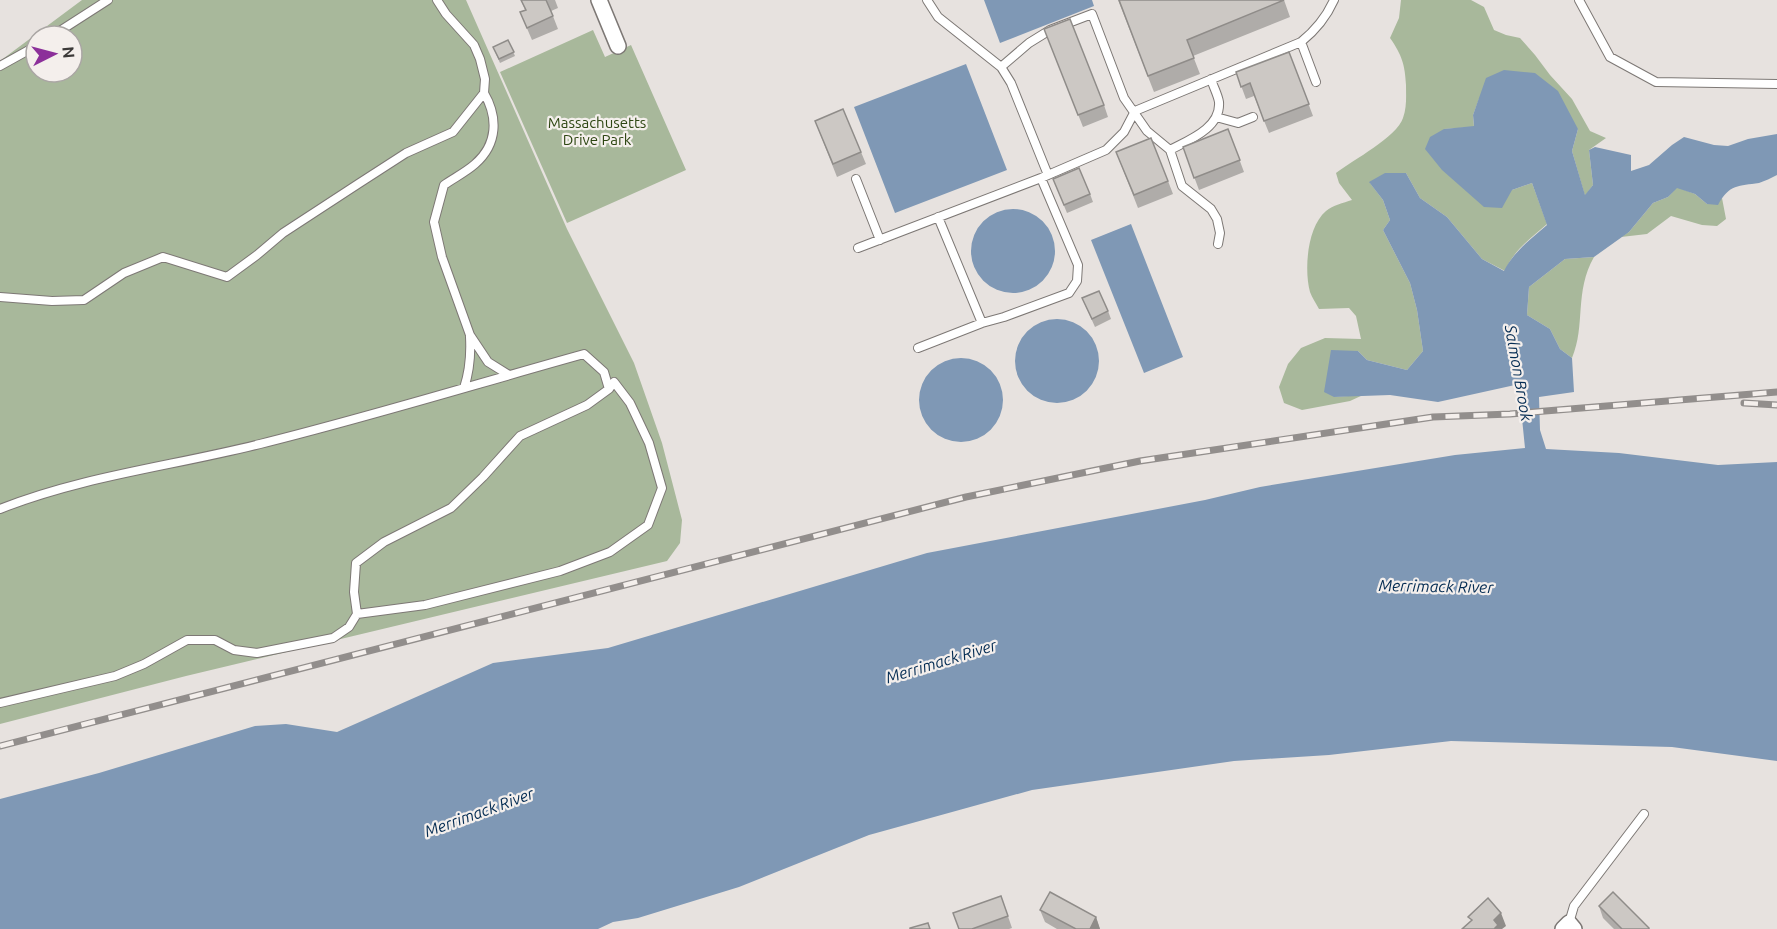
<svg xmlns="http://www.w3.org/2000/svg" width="1777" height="929" font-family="Ubuntu,sans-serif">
  <rect width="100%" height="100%" fill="#e7e2df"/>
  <path fill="#a8b89b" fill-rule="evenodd" d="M82,0H466L567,229L634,363L662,443L682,520L680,543L667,561L186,676L0,724V61ZM36,36H72V72H36Z
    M1401,0H1471L1484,7L1494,30L1506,35L1520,38L1535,55L1550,75L1572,99L1590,131L1606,138L1589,150L1593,185L1585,196L1572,151L1578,129L1479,99L1473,115L1474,127L1444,129L1512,190L1532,183L1547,224C1531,238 1513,251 1505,271L1482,259L1447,217L1420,198L1406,173L1370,183L1383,200L1390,220L1383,230L1410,283L1417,310L1423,351L1407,370L1367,360L1358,351L1334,397L1363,395L1350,401L1302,410L1284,403L1279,387L1288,364L1301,348L1325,338L1361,339L1356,316L1349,308L1319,309C1316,303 1312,298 1310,292C1304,270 1307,227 1326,211C1333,205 1343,203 1352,200L1339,183L1336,173C1353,160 1397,137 1403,118C1407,107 1406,96 1406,85C1405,65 1402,55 1390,38L1399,18Z
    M593,30L605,57L631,45L686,170L567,223L500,72Z
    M1677,187L1695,194L1707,204L1722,198L1726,219L1717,226L1702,225L1671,216L1647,234L1621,237L1629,232L1653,203L1668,197Z
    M1594,257C1574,292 1586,325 1572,358L1560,349L1550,329L1527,315L1529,287L1565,259Z"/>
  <path fill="#7f98b5" d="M984,0H1092L1094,6L1000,43Z
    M966,64L1007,170L895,213L854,107Z
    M1504,70L1535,73L1558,91L1578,129L1572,151L1585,195L1593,185L1589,150L1595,147L1631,155V171L1649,165L1672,145L1684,137L1714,145L1728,146L1748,139L1777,134V175C1771,178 1765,181 1759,183C1739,186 1729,184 1718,205L1707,204L1695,194L1677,188L1668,197L1653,203L1629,232L1594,257L1565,259L1529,287L1527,315L1550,329L1560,349L1572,358L1574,392L1539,397L1540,430L1546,449L1619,453L1718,465L1777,462V761L1672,747L1451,741L1329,755L1234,761L1032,790L869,835L739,887L638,918L613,922L598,929H0V799L99,773L255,726L286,724L337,732L493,663L608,648L927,553L1205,500L1260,487L1455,455L1525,448L1519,389L1515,385L1438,402L1390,395L1334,397L1324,392L1331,350L1358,351L1367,360L1407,370L1423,351L1417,310L1410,283L1383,230L1390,220L1383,200L1369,182L1385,173H1406L1420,198L1447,217L1482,259L1504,271C1514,251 1531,239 1547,225L1532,183L1512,190L1502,208L1484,207L1442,170L1425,149L1430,137L1444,129L1474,126L1473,115L1486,78Z
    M971 251a42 42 0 1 1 84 0a42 42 0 1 1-84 0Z
    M1131,224L1183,357L1144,373L1091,240Z
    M1015 361a42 42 0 1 1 84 0a42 42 0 1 1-84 0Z
    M919 400a42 42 0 1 1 84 0a42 42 0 1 1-84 0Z"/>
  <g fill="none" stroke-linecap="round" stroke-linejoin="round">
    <g stroke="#7d7875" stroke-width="10">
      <path id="service" d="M927,0L938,17L1001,67L1011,83L1048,175
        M1579,0L1610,57L1656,82L1777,84
        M52,36L108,0
        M1301,42L1316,82
        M0,66L36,46
        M1001,67L1029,43L1050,30L1092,14L1124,98L1147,131L1170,150C1189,140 1221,128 1219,102C1218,95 1213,86 1211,79
        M484,93C498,117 498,144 475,164C466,172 454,178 444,185L434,222L442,257L470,335L488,362L509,375
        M1216,117L1238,123L1253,117
        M1170,150L1182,186L1211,209L1217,219L1220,233L1218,244
        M856,179L880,240
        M938,217L982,323L1004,317L1069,293L1077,281L1078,265L1041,178
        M858,248L1041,178L1106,150L1124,132L1135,111L1301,42C1316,30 1326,18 1334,0
        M0,297L52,301L84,300L124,273L163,257L227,277L257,255L283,233L358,184L406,153L453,132L484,93L485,79L480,59L474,45L446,14L437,0
        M918,348L982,323
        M464,388C470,370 471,355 470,337
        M0,509C83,476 173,466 260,444C369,417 476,384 584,354L604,372L609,389L587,405L520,436L483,477L451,508L384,542L356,563L354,592L357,614L425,605L560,571L610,552L648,525L662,488L649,443L630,403L614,382L609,389
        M0,703L115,676L144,664L187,640H215L234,650L257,653L333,638L349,627L357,614
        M1569,923L1574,906L1644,814"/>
    </g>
    <g stroke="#7d7875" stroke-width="18">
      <path id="minor" d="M599,0L618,46
        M1563,929L1569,923L1574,929"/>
    </g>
    <use href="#service" stroke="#fff" stroke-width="8"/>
    <use href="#minor" stroke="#fff" stroke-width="15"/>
    <g stroke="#928e8c" stroke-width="7">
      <path id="rail" d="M1744,403L1777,405
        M0,746L966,497L1140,461L1433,417L1510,414L1777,392"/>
    </g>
    <use href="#rail" stroke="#f4efec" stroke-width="4.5" stroke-dasharray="14" stroke-linecap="butt"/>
  </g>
  <path fill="#afaca9" d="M521,0H555L558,8L551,11L558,29L532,40L520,12L525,10Z
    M1118,0H1284L1290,17L1193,56L1200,74L1154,92Z
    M508,40L515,56L500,63L493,47Z
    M1049,41L1104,105L1108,117L1083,127Z
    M1289,52L1313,116L1269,133L1254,96L1246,99L1236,72Z
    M815,121L861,152L866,164L837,177Z
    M1228,129L1244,172L1199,190L1183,147Z
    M1116,152L1168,181L1173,194L1138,208Z
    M1053,179L1090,194L1093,202L1067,213Z
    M1082,298L1108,311L1111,319L1095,327Z
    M1613,892L1649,929H1614L1603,918L1599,906Z
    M1001,896L1012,928L1009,929H959Z
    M1040,910L1096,917L1100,929H1057L1045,922Z"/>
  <path fill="#8f8c89" d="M1501,913L1506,926L1502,929H1494V920Z
    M1096,917L1100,929H1090Z"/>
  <path fill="#ccc8c4" stroke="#8f8c89" stroke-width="1.5" d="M521,0H546L553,16L527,28L520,12L526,10Z
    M1119,0H1284L1187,40L1194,58L1148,76Z
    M1070,19L1104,105L1078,115L1044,29Z
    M508,40L514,52L499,59L493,47Z
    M1289,52L1309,104L1264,121L1250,83L1241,87L1236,72Z
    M843,109L861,152L833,164L815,121Z
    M1228,129L1240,160L1194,178L1183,147Z
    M1151,138L1168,181L1134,195L1116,152Z
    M1079,168L1090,194L1064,205L1053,179Z
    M1099,291L1108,311L1092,319L1082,298Z
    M1050,892L1096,917L1090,929H1076L1040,910Z
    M1613,892L1649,928V929H1622L1599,906Z
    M1001,896L1008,916L972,929H959L953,913Z
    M1488,898L1501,913L1494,920L1498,925L1494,929H1462L1472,920L1468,917Z
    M928,923L930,929H910V928Z"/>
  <g text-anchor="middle" stroke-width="4.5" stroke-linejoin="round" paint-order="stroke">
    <g font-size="15" fill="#2d4612" stroke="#f4efec">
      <text x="597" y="128">Massachusetts<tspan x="597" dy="17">Drive Park</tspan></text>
    </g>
    <g font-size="16" font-style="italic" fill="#032b52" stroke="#f4efec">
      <text transform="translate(1519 373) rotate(80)" y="6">Salmon Brook</text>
      <text transform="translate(1436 586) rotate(1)" y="6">Merrimack River</text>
      <text transform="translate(941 661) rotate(-17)" y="6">Merrimack River</text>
      <text transform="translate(479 812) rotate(-20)" y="6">Merrimack River</text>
    </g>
  </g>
  <g transform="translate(54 54) rotate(84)"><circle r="28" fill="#f4efec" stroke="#aaa6a4" stroke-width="1.5"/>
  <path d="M0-4.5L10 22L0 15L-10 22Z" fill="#8c309a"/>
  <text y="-9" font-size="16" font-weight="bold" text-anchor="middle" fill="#3b3938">N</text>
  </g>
</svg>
